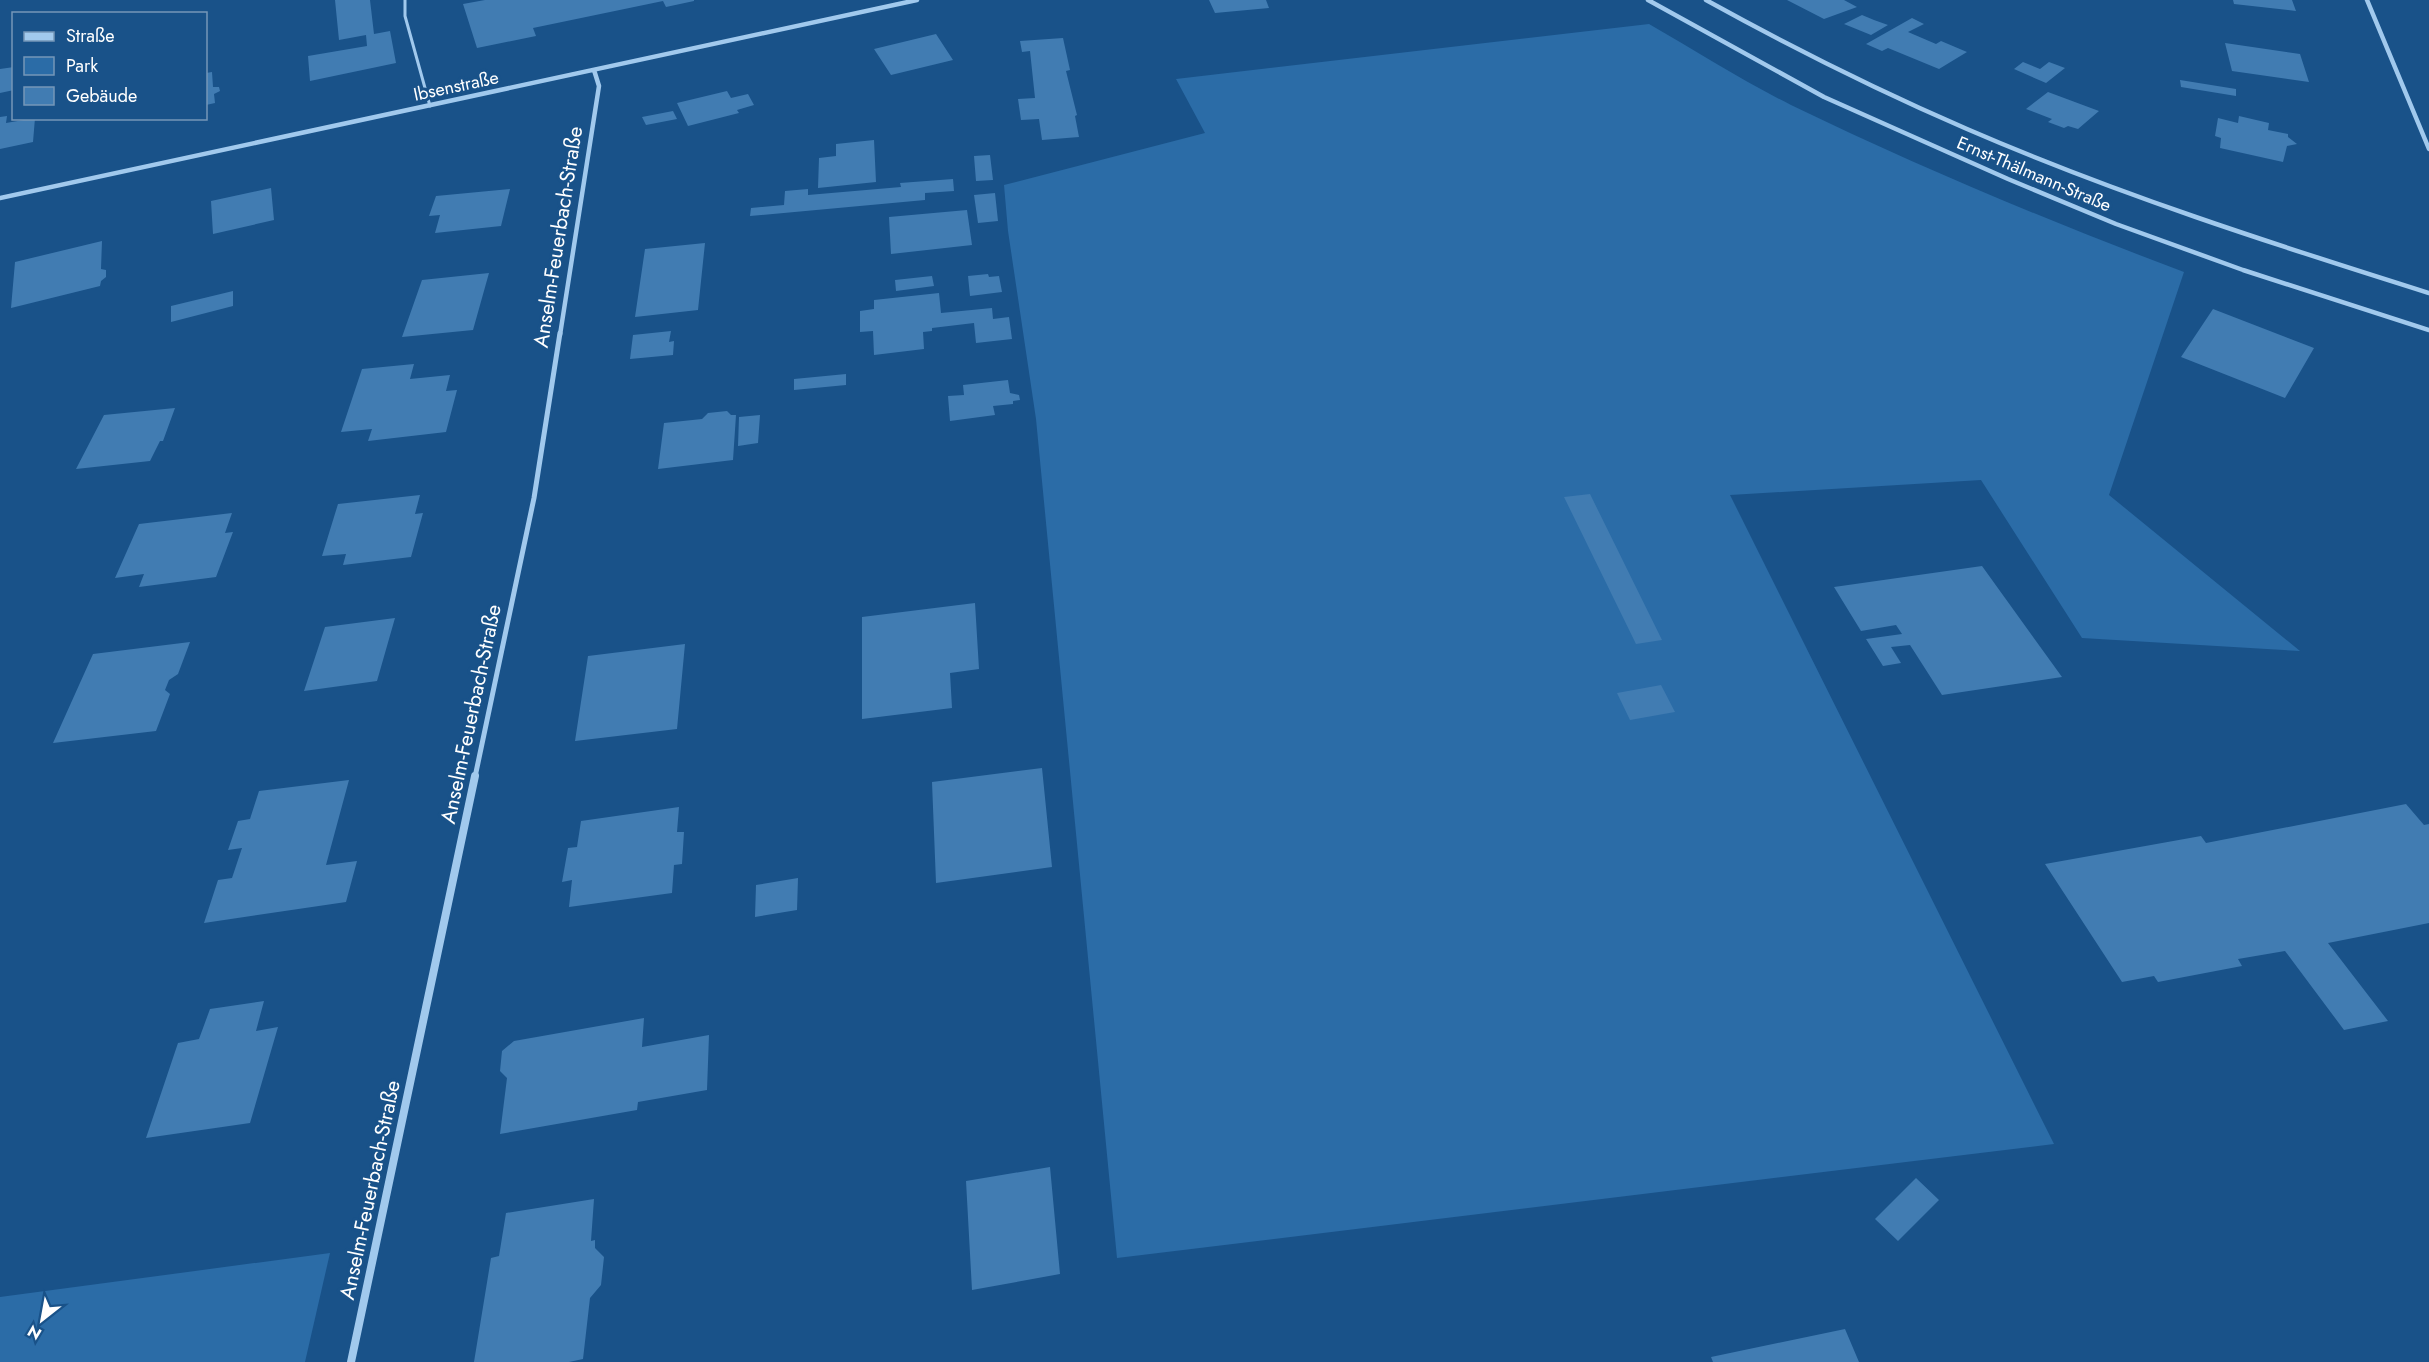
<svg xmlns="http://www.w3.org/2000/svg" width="2429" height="1362" font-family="Jost,sans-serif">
  <rect width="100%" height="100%" fill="#195289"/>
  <path fill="#2b6ca7" d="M1649,24C1696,51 1743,81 1791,105C1919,167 2051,222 2184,272L2109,495L2300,651L2082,638L1981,480L1730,495L2054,1144L1117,1258L1036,419L1008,231L1004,185L1205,133L1176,79Z
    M330,1253L305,1362H0V1297Z"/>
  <path fill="#417cb2" d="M335,0H370L374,34L390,31L396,63L310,81L308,56L367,46L366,35L339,40Z
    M485,0H694V1L666,7L663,1L533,28L536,36L477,48L463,4Z
    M1209,0H1266L1269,8L1215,13Z
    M1787,0H1844L1857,7L1824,19Z
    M2233,0H2292L2296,11L2234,4Z
    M1862,15L1874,20L1888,25L1871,35L1844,24Z
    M1912,18L1924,24L1908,32L1936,44L1941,41L1967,52L1939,69L1888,48L1882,51L1866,44Z
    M936,34L953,60L891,75L874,49Z
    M1063,38L1070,70L1066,71L1077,115L1075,116L1079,137L1042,140L1039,119L1021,120L1018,99L1035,98L1030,51L1022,52L1020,41Z
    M2225,43L2300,54L2309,82L2232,71Z
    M2023,62L2040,69L2049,62L2065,68L2046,83L2014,69Z
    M14,67V90L0,93V69Z
    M212,72L213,87H219L220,91L214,94L215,103L206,105V73Z
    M2180,80L2236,89V96L2181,87Z
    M727,91L731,98L748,94L754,105L737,110L739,113L688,126L677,103Z
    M2048,92L2099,111L2078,129L2068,126L2064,128L2048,122L2052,119L2026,109Z
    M673,111L677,119L646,125L642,117Z
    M7,116L6,123L35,118L33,142L0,149V117Z
    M2239,116L2269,123L2268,130L2288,134V137L2297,144L2287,146L2283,162L2220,148L2221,138L2215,136L2218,118L2238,123Z
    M874,140L876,182L818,188L819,158L836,156V144Z
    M990,155L993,180L976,181L974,156Z
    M953,179L954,191L925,193V200L750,216L751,208L784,205L785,191L808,189V195L901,187L900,183Z
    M271,188L274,220L213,234L211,201Z
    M510,189L501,226L435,233L440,215L429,216L436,196Z
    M995,193L998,221L978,223L974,195Z
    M967,210L972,245L891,254L889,217Z
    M102,241L101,269L106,270V277L101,281L100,286L11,308L15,262Z
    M705,243L698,310L635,317L645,249Z
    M489,273L473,330L402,337L422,280Z
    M988,274L989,277L999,276L1002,292L970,296L968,276Z
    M932,276L934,286L896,291L895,280Z
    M233,291V306L171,322V306Z
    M939,293L941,313L992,308L993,319L1009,317L1012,339L976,343L974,323L932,328V331L923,332L924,349L874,355L873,331L860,332V311L874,309V300Z
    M2213,309L2314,348L2285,398L2181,357Z
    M671,331L669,342L674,341L673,355L630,359L633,335Z
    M414,364L410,379L450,375L446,391L457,390L446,432L368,441L372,429L341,432L362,369Z
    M846,374V385L794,390V379Z
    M1008,380L1010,393L1019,395L1020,400L1013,401V404L993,406L995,415L950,421L948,396L964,395L963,385Z
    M175,408L163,441H160L150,461L76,469L104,415Z
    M727,411L731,415H736L733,460L658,469L664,423L702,419L708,413Z
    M760,415L758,443L738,446L739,417Z
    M1590,494L1662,640L1636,644L1564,497Z
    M420,495L415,514L423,513L411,557L343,565L346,554L322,556L338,504Z
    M232,513L225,533L233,532L216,577L139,587L144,574L115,578L139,524Z
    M1982,566L2062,677L1942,695L1910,645L1891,647L1901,663L1883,666L1866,639L1902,634L1896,625L1861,631L1834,587Z
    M975,603L979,669L950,673L952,708L862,719V617Z
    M395,618L377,681L304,691L325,627Z
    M190,642L178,674L169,680L165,690L170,694L156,731L53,743L93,654Z
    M685,644L677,729L575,741L588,656Z
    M1661,685L1675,712L1630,720L1617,693Z
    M1042,768L1052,867L936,883L932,782Z
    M349,780L326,865L357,861L346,902L204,923L218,880L232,878L242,848L228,850L238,821L250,819L259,791Z
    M2406,804L2424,825L2429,824V923L2328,943L2388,1021L2344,1030L2285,951L2238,959L2242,966L2158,982L2154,976L2122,982L2045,864L2201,836L2206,843Z
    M679,807L677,832H684L682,864L674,865L672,893L569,907L572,880L562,882L568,848L577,847L581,821Z
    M798,878L797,910L755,917L756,885Z
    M264,1001L256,1031L278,1027L250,1123L146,1138L178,1043L199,1039L210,1009Z
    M644,1018L642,1047L709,1035L707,1090L638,1102L637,1110L500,1134L507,1078L500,1071L502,1051L514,1041Z
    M1050,1167L1060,1274L972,1290L966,1181Z
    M1916,1178L1939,1200L1898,1241L1875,1219Z
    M594,1199L591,1241L595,1240V1248L604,1257L601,1285L590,1298L583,1359L569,1362H474L491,1258L499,1256L506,1213Z
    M1845,1329L1859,1362H1713L1711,1357Z"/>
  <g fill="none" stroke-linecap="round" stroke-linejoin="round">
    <path stroke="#a1c9ed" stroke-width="3" d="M405,0V16L430,106"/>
    <path stroke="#a1c9ed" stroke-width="4.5" d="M1648,0L1824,97L2008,179L2116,224L2243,270L2429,330
      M1706,0C1791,47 1877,90 1967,129C2117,194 2273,244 2429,293
      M2367,0L2429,149
      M0,198L917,0
      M560,335L599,86L594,70"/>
    <path stroke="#a1c9ed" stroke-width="5" d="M475,777L534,498L560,333"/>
    <path stroke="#a1c9ed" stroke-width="8" d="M351,1362L475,776"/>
  </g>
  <g text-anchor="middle" stroke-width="6" stroke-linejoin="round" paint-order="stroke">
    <g font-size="18" fill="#fff" stroke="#195289">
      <text transform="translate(456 86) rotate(-12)" y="6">Ibsenstraße</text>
      <text transform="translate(2034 174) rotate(23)" y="6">Ernst-Thälmann-Straße</text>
    </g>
    <g font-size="21" fill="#fff" stroke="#195289">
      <text transform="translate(558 237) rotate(-81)" y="7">Anselm-Feuerbach-Straße</text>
      <text transform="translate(471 714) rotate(-78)" y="7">Anselm-Feuerbach-Straße</text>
      <text transform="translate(370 1190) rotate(-78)" y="7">Anselm-Feuerbach-Straße</text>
    </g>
  </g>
  <rect x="12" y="12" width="195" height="108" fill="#195289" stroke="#7597b8" stroke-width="1.5"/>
  <rect x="24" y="32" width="30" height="9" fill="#a1c9ed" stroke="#7597b8" stroke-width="1.5"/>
  <text x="66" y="42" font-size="18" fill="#ffffff">Straße</text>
  <rect x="24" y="57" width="30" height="18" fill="#2b6ca7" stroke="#7597b8" stroke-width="1.5"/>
  <text x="66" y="72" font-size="18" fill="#ffffff">Park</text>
  <rect x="24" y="87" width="30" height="18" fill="#417cb2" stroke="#7597b8" stroke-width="1.5"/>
  <text x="66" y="102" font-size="18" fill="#ffffff">Gebäude</text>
  <g transform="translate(42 1320) rotate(211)" stroke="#195289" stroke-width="4.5" paint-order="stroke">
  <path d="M0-4.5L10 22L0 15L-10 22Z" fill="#ffffff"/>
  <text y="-9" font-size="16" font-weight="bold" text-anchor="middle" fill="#ffffff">N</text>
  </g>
</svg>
